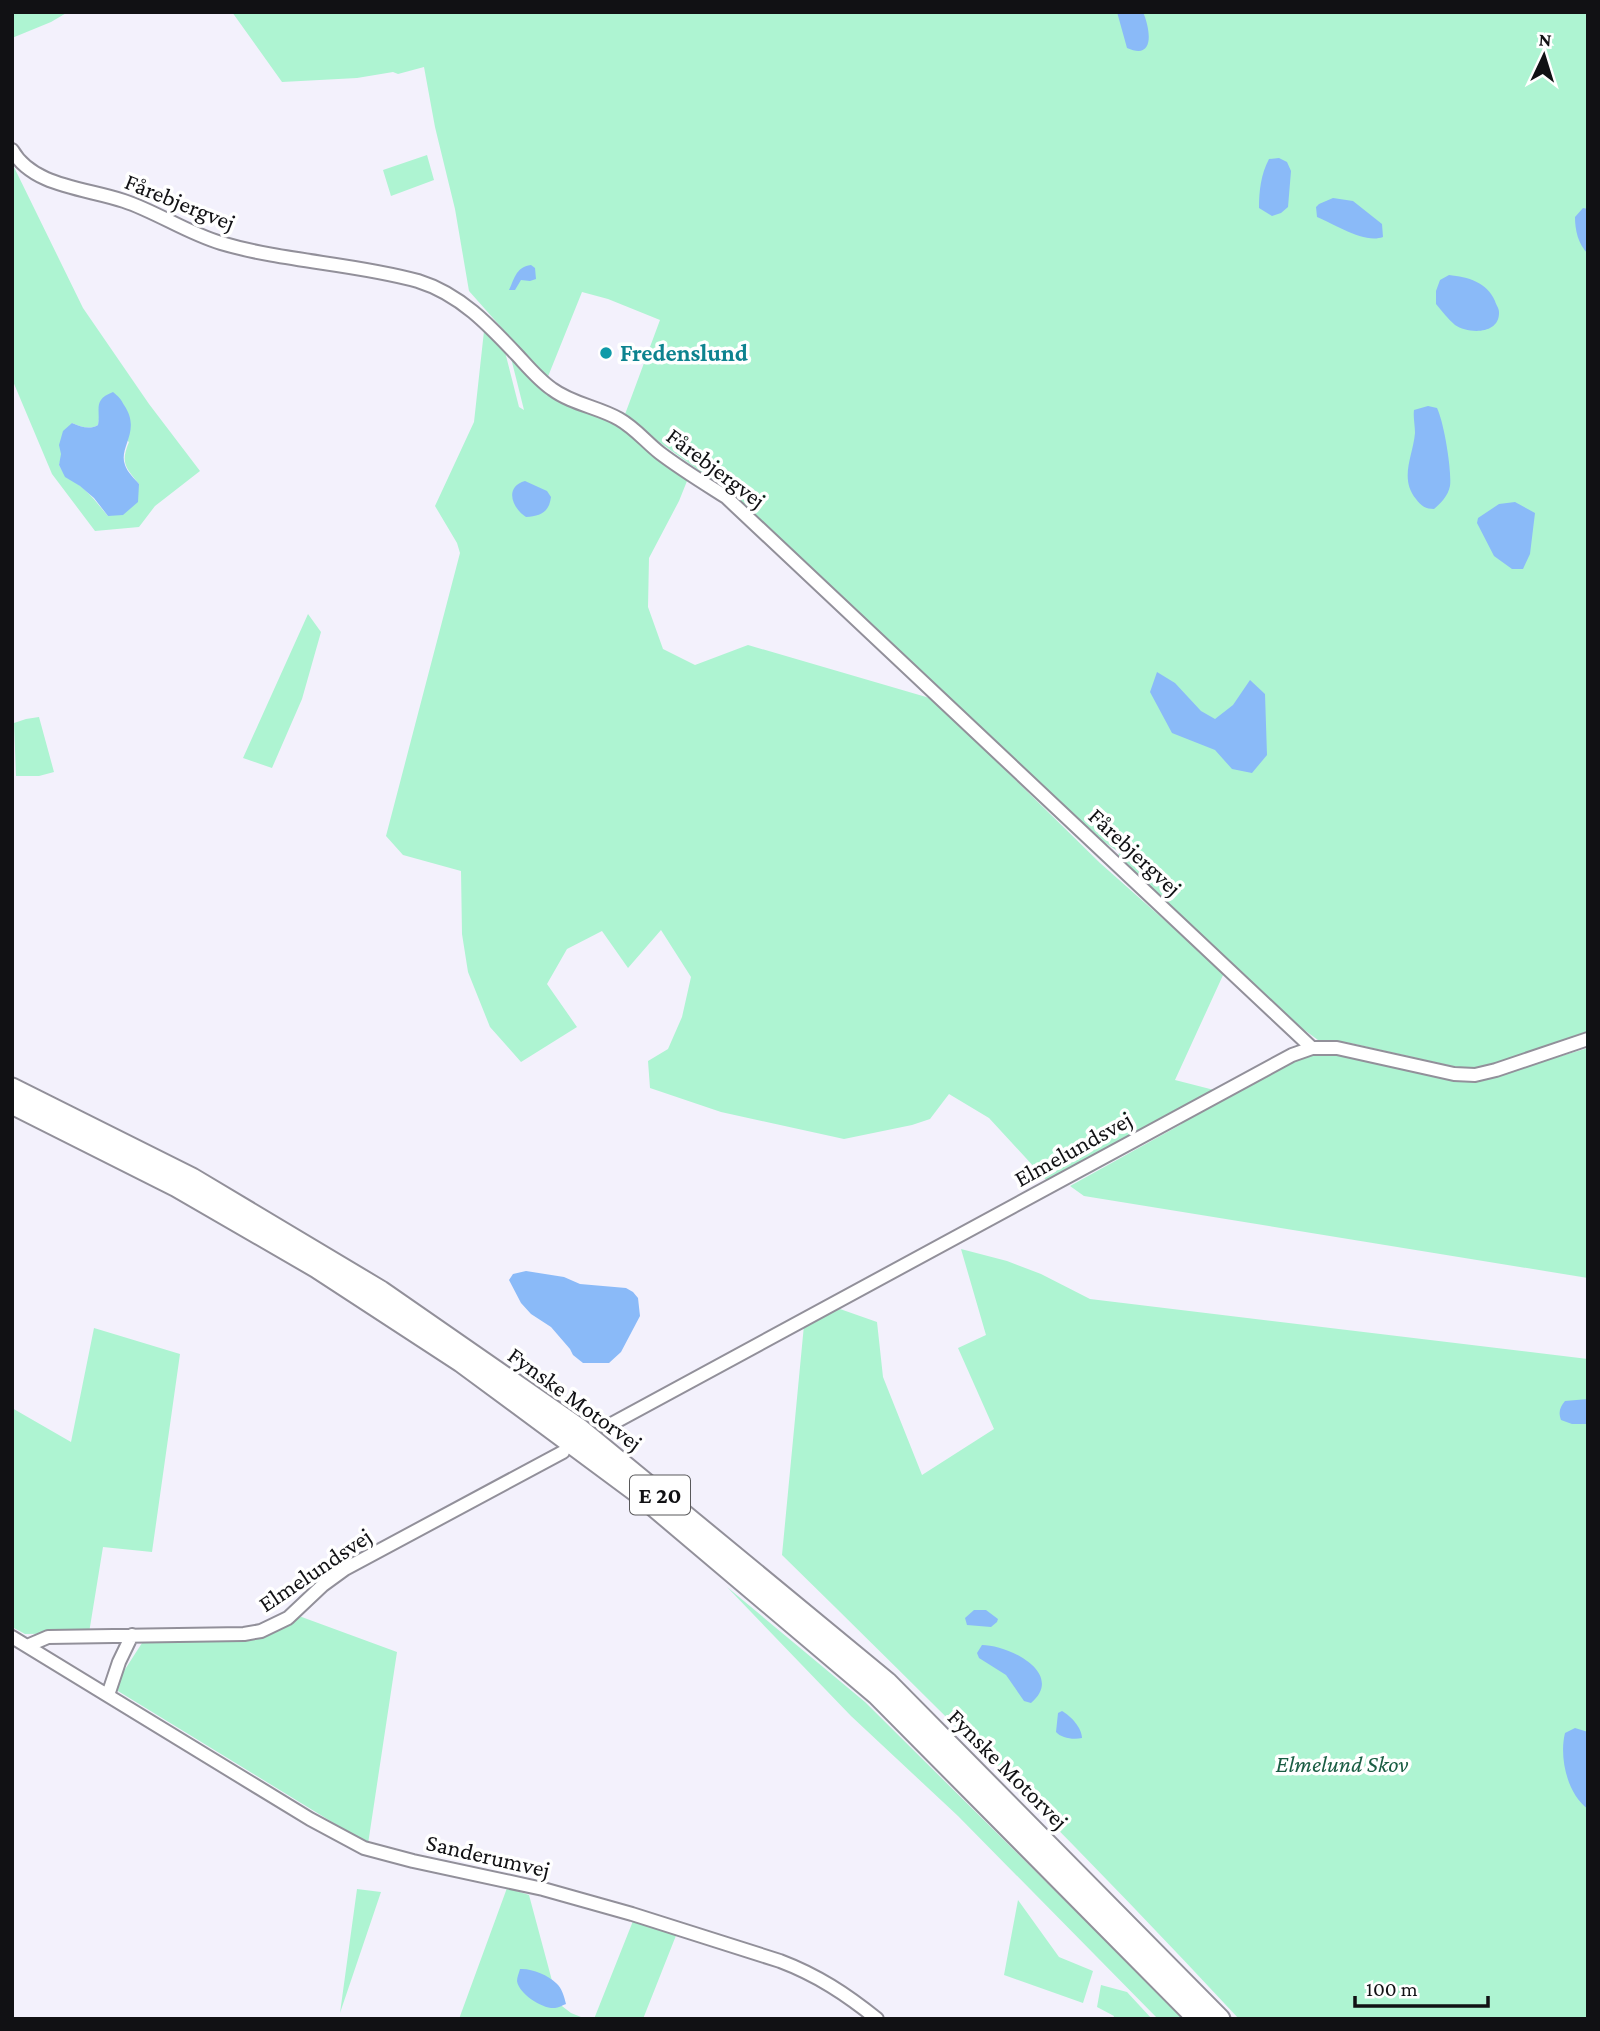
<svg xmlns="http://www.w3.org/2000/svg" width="1600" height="2031" font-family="'Crimson Pro',serif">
  <rect width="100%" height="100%" fill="#f3f1fc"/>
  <path fill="#aef4d2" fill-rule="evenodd" d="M12,12H68L51,22L12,38Z
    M232,12H1588V1031L1486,1067L1461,1068L1350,1043L1318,1040L1303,1029L1118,859L1119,852L1101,840L752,512L697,469L624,417L660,320L608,299L582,292L547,379L469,291L455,209L435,127L424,67L398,74L393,72L357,78L282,82Z
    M427,155L434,180L391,196L383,170Z
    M12,163L83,308L149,404L200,471L155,506L139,527L95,531L52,474L12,379V243L14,241L12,237ZM99,419L129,442C120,463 126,468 139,484L108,516C100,507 93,497 84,489C72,478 67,481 59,465L72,423C81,427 90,430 98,425Z
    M484,331L504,348L519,407L524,410L510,354L539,384L622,426L689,476L679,501L649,558L648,607L663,649L695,665L748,645L933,699L1100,863L1224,973L1175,1080L1214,1090L1048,1182L989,1118L949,1094L930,1119L912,1125L844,1139L721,1112L650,1088L648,1061L668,1049L682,1017L691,977L661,930L628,968L602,931L567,949L547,984L577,1027L521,1062L490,1027L468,972L462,934L461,871L403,855L386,836L460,553L457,543L435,506L474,422Z
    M308,614L321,632L302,699L272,768L243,758Z
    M39,717L54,772L39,776H16L14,723L26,719Z
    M1588,1048V1278L1084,1196L1070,1186L1180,1125L1207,1105L1286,1064L1311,1055L1328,1053L1458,1080H1481Z
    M961,1249L1007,1261L1041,1274L1090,1299L1588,1359V2019H1239C1091,1859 937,1707 782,1555L804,1325L840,1309L877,1322L883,1377L922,1475L994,1429L958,1348L986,1335Z
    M94,1328L180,1354L152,1552L103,1547L89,1633L25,1634L12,1627V1408L71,1442Z
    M727,1587L865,1702L1184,2019H1158L958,1816L851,1716Z
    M299,1616L397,1652L368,1844L113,1688L142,1643L253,1639Z
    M507,1888L529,1895L558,2003L571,2013L586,2019H459Z
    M357,1889L381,1892L340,2013Z
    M1018,1900L1059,1957L1093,1971L1083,2003L1004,1975Z
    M633,1921L677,1933L643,2019H594Z
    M1101,1985L1127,1992L1152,2019H1113L1114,2016L1097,2007Z"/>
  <path fill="#8abaf8" d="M1117,12H1143C1150,28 1156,61 1127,48Z
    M1279,158L1287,162L1291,171L1288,207L1281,213L1272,216L1259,208C1259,191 1261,174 1269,159Z
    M1333,198L1353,201L1382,224L1383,237C1364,244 1335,224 1317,217L1316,207L1319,204Z
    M1583,208L1588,209V254C1578,244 1575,230 1575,217Z
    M531,265L535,268L536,279L530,281L521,280L515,290H509C514,281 515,267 531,265Z
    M1449,275C1468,277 1487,282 1495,301C1496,305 1499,308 1499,312C1500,335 1468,334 1455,325C1448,319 1442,311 1436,304V291L1440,280Z
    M113,392C118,396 121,399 124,405C142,431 118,447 125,465C127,472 135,479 139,484L138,502L123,515L108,516L94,498L80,486L65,477L59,465L61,454L59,445L63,431L72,423C81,427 90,430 98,425C101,410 92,400 113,392Z
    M1428,406L1437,408C1444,422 1452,471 1450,486C1448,496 1441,503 1434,509C1426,509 1421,506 1416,499C1399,478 1413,456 1415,433C1415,425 1413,417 1414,410Z
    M525,481L547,491L551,497C549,513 540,516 526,517C512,508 504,487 525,481Z
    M1515,502L1535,513L1530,554L1523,569H1512L1494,556L1477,523L1478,518L1499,504Z
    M1157,672L1175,683L1201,711L1215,719L1233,705L1250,680L1265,694L1267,755L1252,773L1232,769L1215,750L1172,733L1150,692Z
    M526,1271L564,1277L580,1284L626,1288L633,1292L638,1298L640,1316L621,1352L609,1363H583L573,1355L570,1349L551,1327L531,1314L521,1303L509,1280L513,1274Z
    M1588,1399V1424H1572L1561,1420C1558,1412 1560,1407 1565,1401Z
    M974,1610H986L998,1619L997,1622L991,1627L967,1625L965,1618Z
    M982,1645C1008,1645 1066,1673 1031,1703L1024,1701L1006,1675L979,1658L977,1653Z
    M1062,1711C1071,1716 1082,1728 1082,1738C1073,1740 1061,1738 1056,1732L1058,1713Z
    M1575,1728L1588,1732V1809C1567,1794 1559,1757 1565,1733Z
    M520,1969C531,1968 548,1975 556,1983C562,1988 564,1996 566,2004C563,2005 558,2008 555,2008C542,2009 519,1994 517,1981C517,1977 519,1973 520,1969Z"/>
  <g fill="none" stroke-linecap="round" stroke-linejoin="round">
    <g stroke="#92909a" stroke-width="16">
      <path id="minor" d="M12,150C33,187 86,188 124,201C157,212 187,233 221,243C285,262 353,263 418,281C460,294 489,325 518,356C529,368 539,380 552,389C572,404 598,407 619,419C635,428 646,442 660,453C681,469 704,483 726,497L1312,1048
        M606,1427L1292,1055L1312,1048H1337L1454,1074L1475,1075L1496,1070L1588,1039
        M12,1637L310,1819L364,1848L413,1861L543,1889L632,1914L780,1961C817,1975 846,1994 877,2019
        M27,1646L48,1637L244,1634L261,1631L288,1618L323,1585L345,1569L563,1452
        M108,1695L119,1662L132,1635"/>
    </g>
    <g stroke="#92909a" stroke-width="23">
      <path id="highway" d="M12,1088L192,1178L381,1291L580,1429L887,1682L1220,2019
        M12,1104L177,1187L317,1268L461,1362L638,1493L877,1695L1198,2019"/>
    </g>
    <use href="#minor" stroke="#fff" stroke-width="12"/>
    <use href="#highway" stroke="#fff" stroke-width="19"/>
  </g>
  <circle fill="#0f9aa8" stroke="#fff" stroke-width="2.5" cx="606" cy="353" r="7"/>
  <g text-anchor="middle" stroke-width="7" stroke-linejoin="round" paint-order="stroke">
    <rect fill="#fff" stroke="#58585a" stroke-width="2" x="630" y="1475.5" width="60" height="39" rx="5"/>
    <g font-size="23" font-weight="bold" fill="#111114">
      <text x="660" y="1503">E 20</text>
    </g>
    <g font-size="24" fill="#111114" stroke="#fff">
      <text transform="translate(180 202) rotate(22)" y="8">Fårebjergvej</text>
      <text transform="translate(716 468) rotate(37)" y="8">Fårebjergvej</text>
      <text transform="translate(1135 852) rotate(43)" y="8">Fårebjergvej</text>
      <text transform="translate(1073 1149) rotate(-29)" y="8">Elmelundsvej</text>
      <text transform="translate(575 1399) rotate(36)" y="8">Fynske Motorvej</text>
      <text transform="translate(315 1570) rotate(-34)" y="8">Elmelundsvej</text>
      <text transform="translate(1008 1769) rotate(45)" y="8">Fynske Motorvej</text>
      <text transform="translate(488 1856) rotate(13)" y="8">Sanderumvej</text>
    </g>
    <g font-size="24" font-weight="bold" fill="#0d838f" stroke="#fff" text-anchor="start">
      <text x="620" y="361">Fredenslund</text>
    </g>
    <g font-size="24" font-style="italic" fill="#1a5d43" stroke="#fff">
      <text x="1342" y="1772">Elmelund Skov</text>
    </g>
  </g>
  <rect width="1600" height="2031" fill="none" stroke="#111114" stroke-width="28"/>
  <g transform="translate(1544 56) rotate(4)" stroke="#ffffff" stroke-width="5" paint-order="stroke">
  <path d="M0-5L12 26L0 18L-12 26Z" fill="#111114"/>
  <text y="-10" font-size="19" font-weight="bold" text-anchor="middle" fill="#111114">N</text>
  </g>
  <path d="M1355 1996v10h133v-10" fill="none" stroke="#111114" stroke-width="3.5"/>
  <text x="1366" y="1996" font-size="21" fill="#111114" stroke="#ffffff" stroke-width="5" paint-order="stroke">100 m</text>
</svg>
